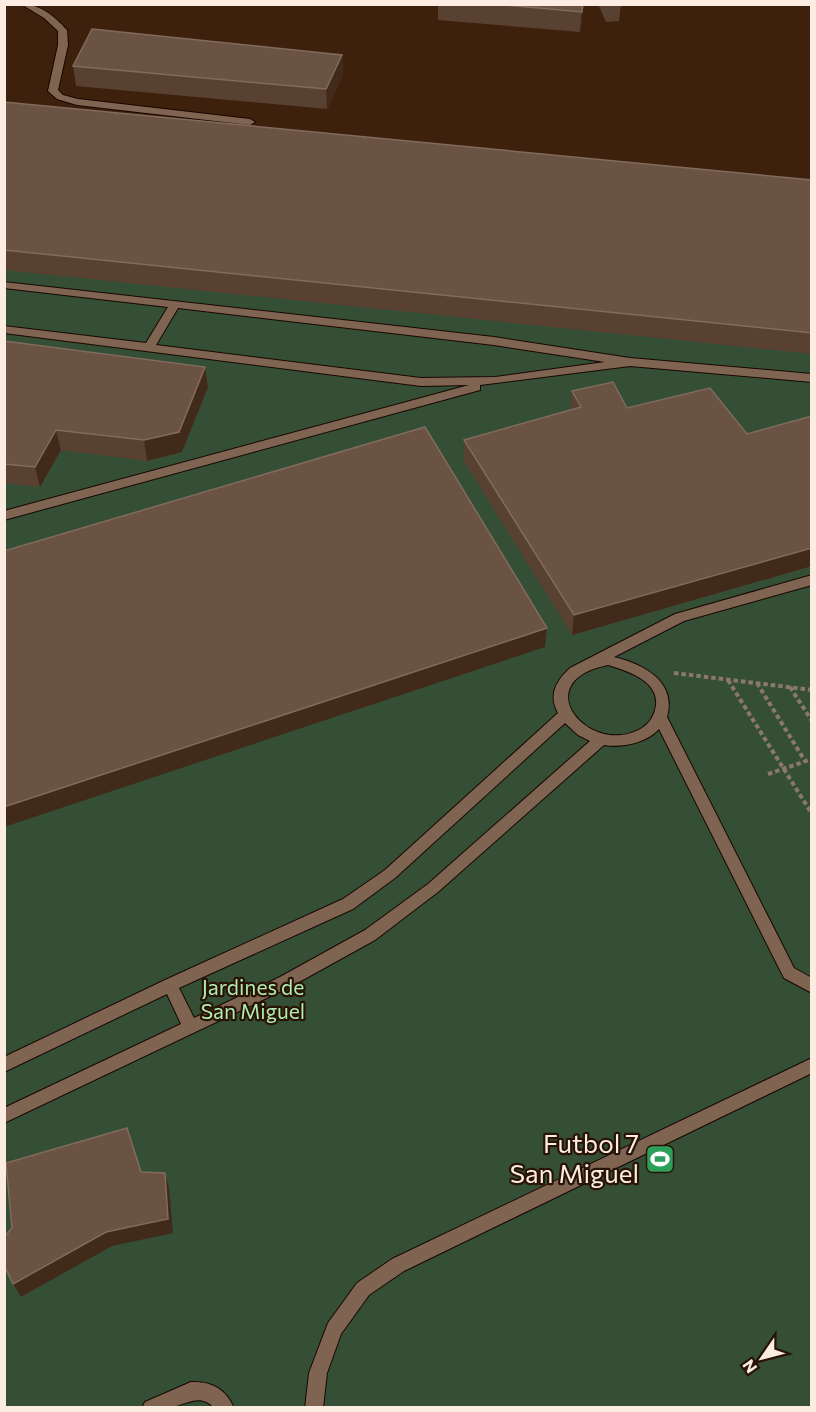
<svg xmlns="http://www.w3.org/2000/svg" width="816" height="1412" font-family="Commissioner,sans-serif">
  <rect width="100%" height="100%" fill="#331c0c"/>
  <path fill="#3e210c" d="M4,5H811V192L5,118Z"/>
  <path fill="#344f36" d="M4,118L811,192V1407H5Z"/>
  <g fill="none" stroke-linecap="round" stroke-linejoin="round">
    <g stroke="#190600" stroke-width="2">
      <path id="service" d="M21,4C40,4 54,16 67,30L68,45L58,90L63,95L78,99L250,119L255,122L250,125L77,105L57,99L48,91L58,45V31L44,18Z
        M4,282L494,337L630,358L812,374V382L630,366L480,385V390L4,520V511L469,385L421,386L4,333V326L146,343L168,307L4,288ZM178,308L494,345L605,362L495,377L421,378L156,345Z
        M812,575V585L684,621L614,657C643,664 677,681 667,717L794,968L812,978V993L784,978L659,729C646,743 623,748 604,745L438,892L375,940L290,987L4,1123V1108L181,1024L167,994L4,1072V1057L165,980L343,899L385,870L558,713C548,695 556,681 570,668L675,614ZM608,665C628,671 663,682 655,710C653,718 648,724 642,728C591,759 524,682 608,665ZM565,723L578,735L590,741L428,884L365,930L280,977L194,1018L179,988L353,909L395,878Z
        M812,1058V1073L404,1271L369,1295L341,1334L327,1373L323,1408H305L309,1373L328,1323L357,1283L392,1259Z
        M191,1382C211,1381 226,1389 234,1408H214C201,1393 187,1404 172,1407C163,1410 151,1408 142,1408L145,1402Z"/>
    </g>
    <path stroke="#8c786b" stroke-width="4" stroke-dasharray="4.5 3" stroke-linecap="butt" d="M674,673L812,690
      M728,680L812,814
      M757,683L805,761
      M790,687L812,721
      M768,774L812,759"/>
    <use href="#service" fill="#7f6452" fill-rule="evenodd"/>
  </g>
  <path fill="#584130" d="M438,4H583L580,32L438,20Z
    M598,4H621L619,21L606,22Z
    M342,55L343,75L327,109L76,86L73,66Z
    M4,102L812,180V354L4,270Z
    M4,341L205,367L208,387L182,452L147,461L61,450L40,487L4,483Z
    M572,391L627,408L747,434L812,416V566L572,635L464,461V440L570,410Z"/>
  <path fill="#422a1a" d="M583,4L582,22L580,32L582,12Z
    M342,55L343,75L327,109L326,89Z
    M205,367L208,387L182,452L147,461L144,440Z
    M56,430L61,450L40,487L35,467Z
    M812,548V566L572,635L574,615Z
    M547,628L545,647L4,827V807Z
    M165,1173L169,1188L173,1233L112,1246L21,1297L13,1284Z"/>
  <path fill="#6a5343" stroke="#816b5c" stroke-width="1.5" d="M494,4H583L582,12Z
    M92,29L342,55L326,89L73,66Z
    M4,102L812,180V333L4,250Z
    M4,341L205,367L179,432L144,440L56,430L35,467L4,464Z
    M613,382L627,408L710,388L747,434L812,416V548L574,615L464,440L581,407L572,391Z
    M425,427L547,628L4,807V551Z
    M127,1128L141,1172L165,1173L168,1219L106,1232L13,1284L4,1265V1237L12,1228L6,1163Z"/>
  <defs>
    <g id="stadium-square" transform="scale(1.5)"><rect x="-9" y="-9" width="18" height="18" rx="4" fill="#2e9e5b" stroke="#281304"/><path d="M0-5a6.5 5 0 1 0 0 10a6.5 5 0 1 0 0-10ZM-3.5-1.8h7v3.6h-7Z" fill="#fff"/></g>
  </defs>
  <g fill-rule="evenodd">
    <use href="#stadium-square" x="660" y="1159"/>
  </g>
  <g text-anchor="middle" stroke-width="4.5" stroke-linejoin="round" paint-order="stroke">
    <g font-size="21" fill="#afebb2" stroke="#281304">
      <text x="253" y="995">Jardines de<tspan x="253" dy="24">San Miguel</tspan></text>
    </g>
    <g font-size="26" fill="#fcece2" stroke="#281304" text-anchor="end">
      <text x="639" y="1153">Futbol 7<tspan x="639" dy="30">San Miguel</tspan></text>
    </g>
  </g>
  <rect width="816" height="1412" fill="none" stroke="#fcece2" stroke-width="12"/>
  <g transform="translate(762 1358) rotate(235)" stroke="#281304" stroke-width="4.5" paint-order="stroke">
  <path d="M0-4.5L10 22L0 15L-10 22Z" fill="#fcece2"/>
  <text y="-9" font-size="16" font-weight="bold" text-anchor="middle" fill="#fcece2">N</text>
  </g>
</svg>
